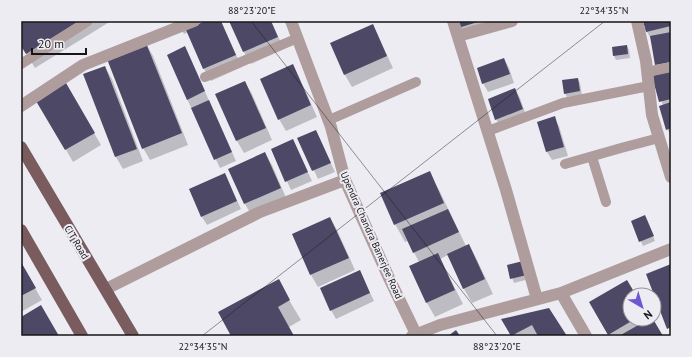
<svg xmlns="http://www.w3.org/2000/svg" width="692" height="357" font-family="'PT Sans',sans-serif">
  <rect width="100%" height="100%" fill="#edecf3"/>
  <path fill="#0003" d="M21,21H111L35,68L21,45Z
    M176,21H220L242,67L211,81L204,69L188,32L184,34Z
    M231,21H271L284,49L251,64L244,52Z
    M457,21H481L483,30L463,36Z
    M644,21H671V136L667,129L663,106L654,76L661,74L656,65L652,41L647,32Z
    M373,25L393,68L352,87L345,75L331,44Z
    M146,44L153,56L188,145L150,160L143,148Z
    M627,46L629,50L630,58L616,60L614,56L613,47Z
    M185,47L236,161L220,168L187,99Z
    M504,59L509,68L514,83L488,92L483,83Z
    M293,65L299,77L317,117L286,131L279,119Z
    M105,67L112,79L143,161L123,169L116,157L85,75Z
    M578,79L580,83L582,95L567,97L565,93Z
    M245,82L252,94L272,140L244,153L237,141L217,95Z
    M66,85L101,145L73,162L38,101Z
    M515,89L520,98L527,118L501,128L496,119Z
    M554,118L559,126L568,156L552,160L547,152L538,122Z
    M316,131L335,172L318,179L299,139Z
    M293,140L312,181L291,190L272,150Z
    M265,153L272,165L287,200L252,216L245,204L229,169Z
    M429,173L439,190L466,246L469,245L477,260L493,294L472,303L464,289L448,255L440,259L463,304L435,317L427,303L410,266L419,262L408,241L405,242L395,224Z
    M229,183L241,209L207,225L202,217Z
    M330,218L337,230L355,270L318,287L311,275L293,234Z
    M647,220L655,241L643,246L632,221Z
    M21,264L42,300L21,312Z
    M671,265V333L647,275Z
    M508,266H525L529,279L514,283Z
    M360,271L374,301L336,319L331,310Z
    M627,281L635,295H630V319H652L662,336H610L590,302Z
    M289,300L301,320L289,327L294,336H232L219,313Z
    M549,309L566,336H512L503,320Z"/>
  <path fill="#4d4865" d="M21,21H79L26,54L21,46Z
    M205,21H221L236,55L203,69L186,30Z
    M229,21H271L278,37L243,52Z
    M456,21H481L458,28Z
    M643,21H670L671,26L646,32Z
    M373,24L387,56L344,75L330,43Z
    M671,32V62L655,65L650,36Z
    M146,43L182,133L142,149L107,59Z
    M627,45L628,54L613,56L612,47Z
    M185,46L205,91L187,100L167,55Z
    M504,58L510,74L482,84L477,68Z
    M293,64L311,105L278,120L260,79Z
    M105,66L137,149L115,157L83,74Z
    M671,71V99L659,102L652,76Z
    M578,78L580,91L564,94L562,80Z
    M245,81L266,128L236,141L215,94Z
    M66,83L95,133L65,150L36,101Z
    M515,88L523,109L495,120L488,99Z
    M209,100L232,152L214,160L191,108Z
    M671,102V128L666,130L659,106Z
    M555,116L564,147L546,152L537,122Z
    M316,130L331,163L312,171L297,138Z
    M293,139L308,172L285,182L271,149Z
    M265,152L281,188L244,204L228,169Z
    M430,171L444,203L394,225L380,193Z
    M225,173L237,201L201,217L189,189Z
    M448,209L459,232L413,253L402,229Z
    M645,215L654,236L639,242L631,221Z
    M330,217L349,258L310,275L292,234Z
    M469,244L485,279L463,289L447,254Z
    M438,253L455,290L426,303L409,266Z
    M523,261L527,275L510,279L507,265Z
    M21,262L36,288L21,296Z
    M671,264V327L667,329L646,274Z
    M360,270L370,293L330,311L320,288Z
    M279,279L290,300L278,307L294,336H231L218,312Z
    M627,280L636,295H630V319H635L608,335L589,302Z
    M41,305L59,336H21V317Z
    M549,308L567,336H538L532,325L511,336L501,319Z
    M649,319H653L663,336H619Z
    M456,330L460,336H448Z"/>
  <g fill="none" stroke-linecap="round" stroke-linejoin="round">
    <path stroke="#af9d9e" stroke-width="10" d="M21,64L88,21
      M647,72L671,67
      M205,77L298,38
      M329,120L416,82
      M488,131L563,103L649,86
      M592,157L606,202
      M565,164L621,148L659,138"/>
    <path stroke="#af9d9e" stroke-width="12" d="M291,21L331,127L345,180L389,278L416,334
      M453,21L506,190L537,299
      M637,21L646,61L652,115L671,177
      M458,36L512,21
      M21,106L83,65L194,21
      M106,289L260,212L345,180
      M561,293L586,336
      M412,336L440,325L561,293L671,249"/>
    <path stroke="#7a5b5e" stroke-width="12" d="M21,147L133,336
      M21,230L82,336"/>
  </g>
  <path fill="none" stroke="#161618" stroke-width="1" stroke-opacity="0.45" d="M251,21L497,336M202,336L605,21"/>
  <g text-anchor="middle" stroke-width="4" stroke-linejoin="round" paint-order="stroke">
    <g font-size="10" fill="#161618" stroke="#edecf3">
      <text transform="translate(372 235) rotate(66)" y="4">Upendra Chandra Banerjee Road</text>
      <text transform="translate(77 242) rotate(59)" y="4">CIT Road</text>
    </g>
  </g>
  <rect width="692" height="357" fill="none" stroke="#edecf3" stroke-width="44"/>
  <g transform="translate(642 307) rotate(142)"><circle r="19" fill="#edecf3" stroke="#97969b"/>
  <path d="M0-3L7 15L0 10L-7 15Z" fill="#6e57d0"/>
  <text y="-6" font-size="11" font-weight="bold" text-anchor="middle" fill="#161618">N</text>
  </g>
  <path d="M32 48v6h54v-6" fill="none" stroke="#161618" stroke-width="2"/>
  <text x="38" y="48" font-size="12" fill="#161618" stroke="#edecf3" stroke-width="3" paint-order="stroke">20 m</text>
  <rect x="22" y="22" width="648" height="313" fill="none" stroke="#161618" stroke-width="1.5"/>
  <g font-size="10" text-anchor="middle" fill="#161618">
    <text x="252" y="14">88°23'20"E</text>
    <text x="604" y="14">22°34'35"N</text>
    <text x="203" y="350">22°34'35"N</text>
    <text x="497" y="350">88°23'20"E</text>
  </g>
</svg>
